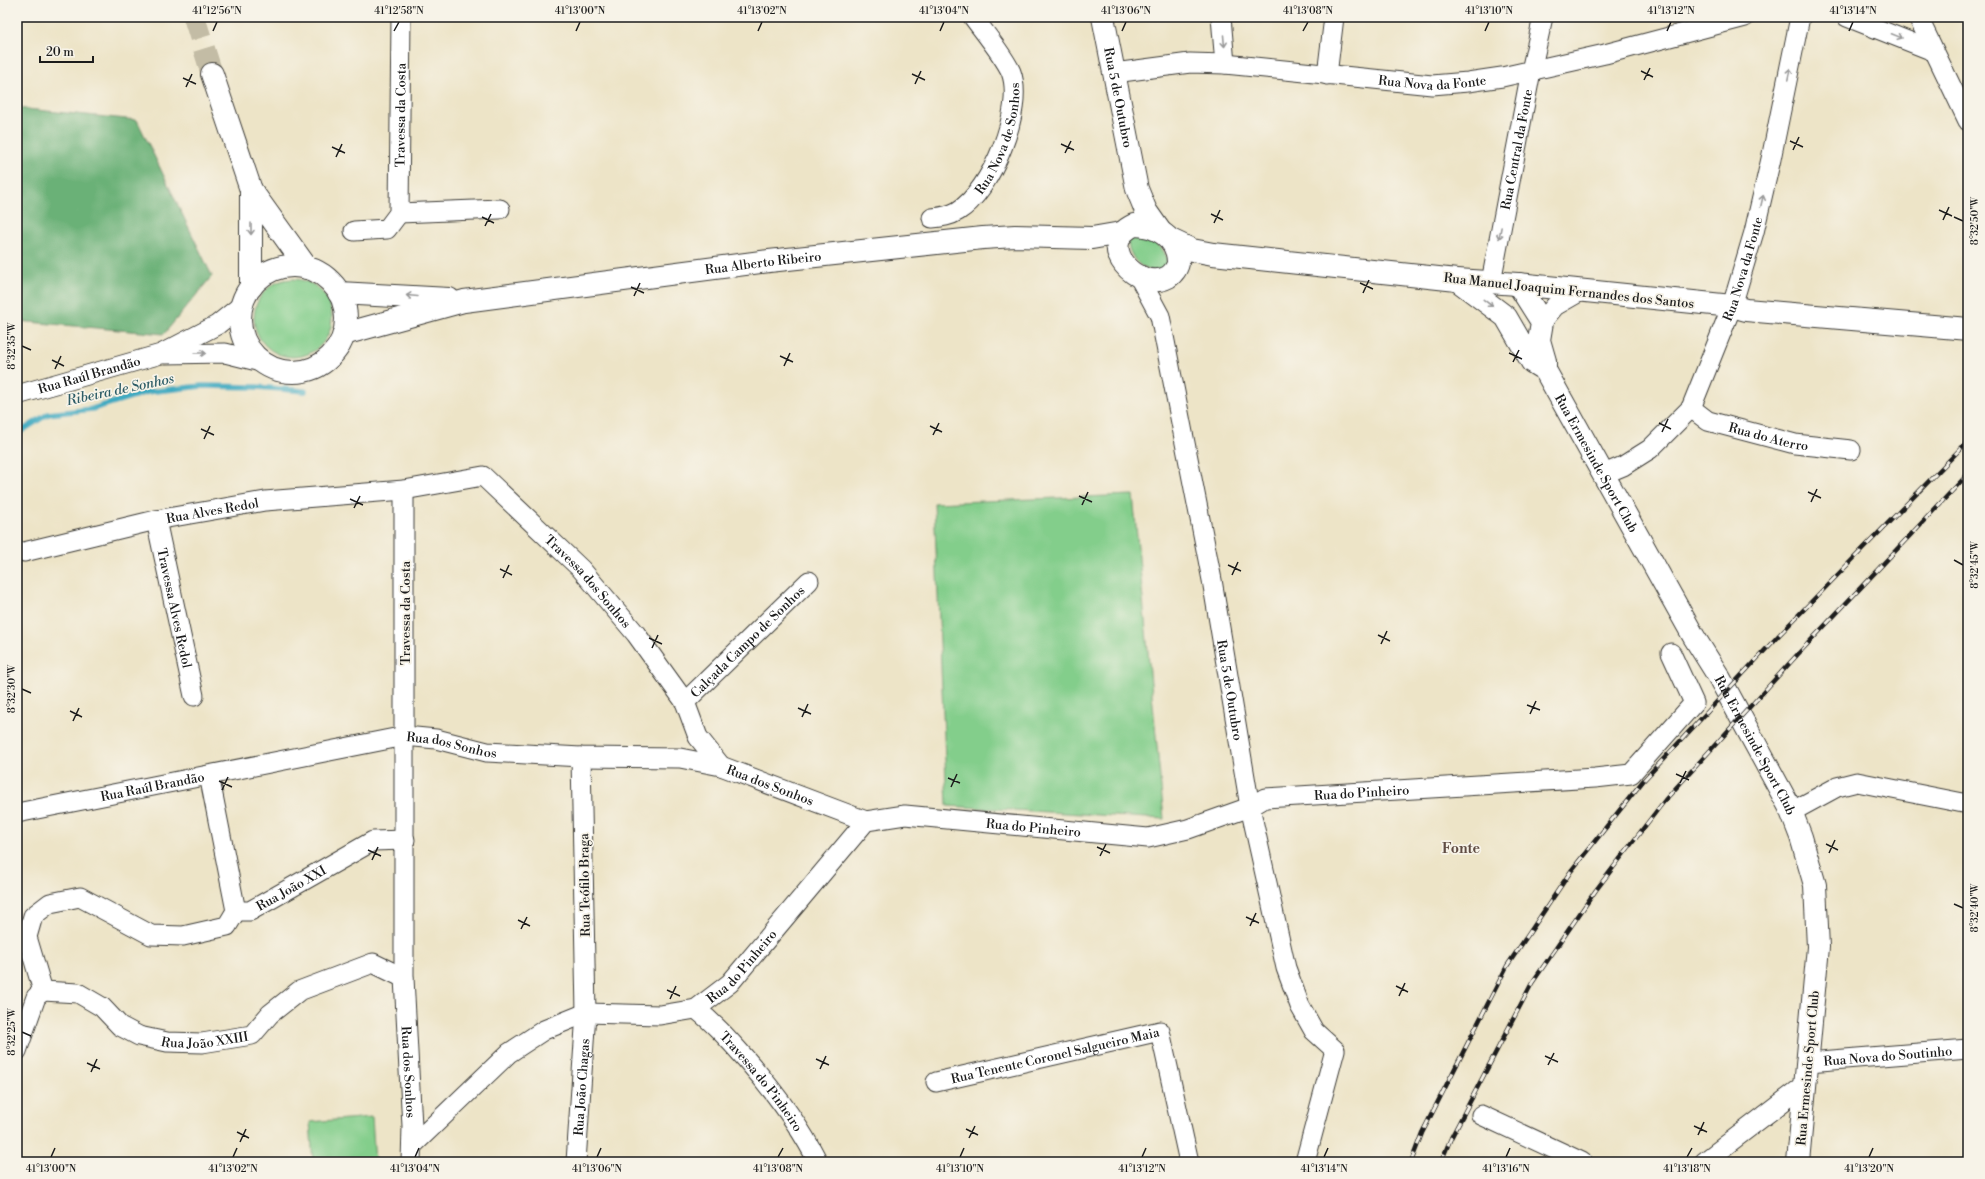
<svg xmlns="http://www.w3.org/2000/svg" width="1985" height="1179" font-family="'Libre Bodoni',serif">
  <rect width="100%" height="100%" fill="#f7f3e8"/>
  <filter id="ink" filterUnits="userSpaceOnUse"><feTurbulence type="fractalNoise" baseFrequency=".025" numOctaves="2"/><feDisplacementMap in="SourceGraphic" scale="8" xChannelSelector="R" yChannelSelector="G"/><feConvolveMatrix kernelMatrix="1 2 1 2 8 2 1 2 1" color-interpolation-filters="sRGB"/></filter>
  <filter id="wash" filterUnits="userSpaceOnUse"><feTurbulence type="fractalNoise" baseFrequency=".012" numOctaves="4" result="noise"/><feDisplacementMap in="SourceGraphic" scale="16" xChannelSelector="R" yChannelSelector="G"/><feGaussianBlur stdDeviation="0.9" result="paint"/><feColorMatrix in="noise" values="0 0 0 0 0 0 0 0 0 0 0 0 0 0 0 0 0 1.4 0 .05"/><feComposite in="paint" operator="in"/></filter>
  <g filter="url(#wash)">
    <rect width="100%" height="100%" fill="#ede4c7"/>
    <path fill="#83ce8b" stroke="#507554" d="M1133,235C1149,237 1160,242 1167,258L1166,266L1163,269C1159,270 1153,271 1149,270C1137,266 1129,254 1128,243Z
      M254 318a39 39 0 1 1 78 0a39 39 0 1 1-78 0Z
      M1133,495L1164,819L947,806L934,503Z
      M372,1117L375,1162H313L310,1122Z"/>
    <path fill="#6ab177" stroke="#43664a" d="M17,108L137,120L212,276L164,334L17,321Z"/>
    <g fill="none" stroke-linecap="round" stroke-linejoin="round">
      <path stroke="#41aac1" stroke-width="5.5" d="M17,434L48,414L92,409L147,392L202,386L257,387L305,391"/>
    </g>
  </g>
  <g filter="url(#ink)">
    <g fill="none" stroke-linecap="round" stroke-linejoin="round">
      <path stroke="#c3bca5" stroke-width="22" stroke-dasharray="22 11" stroke-linecap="butt" d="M194,17L212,74"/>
      <g stroke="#3b3a36" stroke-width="21">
        <g id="minor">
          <path d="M1221,17L1225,64"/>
          <path d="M1847,17L1933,51"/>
          <path d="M1918,17L1968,121"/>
          <path id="s1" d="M1114,73L1190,63L1225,64L1432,85L1468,82L1502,77L1605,54L1745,17"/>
          <path d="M1327,75L1334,17"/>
          <path d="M399,213L500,209"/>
          <path id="s2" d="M932,218C942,217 950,216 958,211C991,191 1025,109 1011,72C1004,56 984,32 973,17"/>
          <path id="s3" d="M354,231L387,229L399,213L401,17"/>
          <path id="s4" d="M1139,277L1160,316L1212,580L1250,807L1286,968L1300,1006L1314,1031L1335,1050L1305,1162"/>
          <path id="s5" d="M1491,282L1531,71L1543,17"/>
          <path d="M1542,322L1555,306L1581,291"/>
          <path d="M165,354L225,353L261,362"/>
          <path id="s6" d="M17,395L161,354L217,325L242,305"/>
          <path id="s7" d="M1691,408L1708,421L1795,444L1851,450"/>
          <path id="s8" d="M1604,474L1623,466L1650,449L1691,408L1732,306L1754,232L1771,159L1800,17"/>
          <path id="s9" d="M404,490V978L412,1126L411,1162"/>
          <path id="s10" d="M156,520L194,696"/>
          <path id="s11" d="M24,552L156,520L265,501L404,490L483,476L581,569L636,634L685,702L698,737L721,766"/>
          <path id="s12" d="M685,702L809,581"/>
          <path d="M209,775L236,911"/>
          <path d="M1791,812L1837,787L1857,782L1968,804"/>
          <path id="s13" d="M17,813L405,736L436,739L487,752L581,757L680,758L721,766L866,821"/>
          <path id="s14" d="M236,911H250L373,841L405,840"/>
          <path id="s15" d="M43,991L78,993L102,1007L120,1026L139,1036L167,1042L202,1043L252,1035L270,1014L299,991L373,963L404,978"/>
          <path d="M43,991L27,937L33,916L50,903L80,897L151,935L183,936L227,926L236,911"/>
          <path id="s16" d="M696,1009C715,1024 730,1041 746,1059C774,1091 799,1124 818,1162"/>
          <path d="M17,1051L36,997L43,991"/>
          <path id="s17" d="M1808,1062L1968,1049"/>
          <path id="s18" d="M936,1082L1160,1031L1189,1162"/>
          <path d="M1481,1115L1582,1162"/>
          <path id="s19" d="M412,1146L509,1053L544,1030L586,1013L660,1015L696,1009L730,983L866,821L905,815L1148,838L1188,829L1250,807L1265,798L1595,778L1631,774L1694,703L1671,653"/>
          <path id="s20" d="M576,1162L586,1013L581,757"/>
          <path d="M1704,1162L1806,1084"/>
        </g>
      </g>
      <g stroke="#3b3a36" stroke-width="24">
        <path id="tertiary" d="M1518,284L1732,306L1746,310L1968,329"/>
      </g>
      <g stroke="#3b3a36" stroke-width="24">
        <g id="secondary">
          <path id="s21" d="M1103,17L1137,189L1146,211L1160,231"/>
          <path d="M212,74L251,190L307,268"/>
          <path d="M251,190V287"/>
          <path d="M1134,225C1156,225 1178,238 1178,262C1178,267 1173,274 1168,277C1138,293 1093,244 1134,225Z"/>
          <path d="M1171,240L1192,250L1213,254L1457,280L1518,284"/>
          <circle cx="293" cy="319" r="53"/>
          <path id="s22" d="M1457,280L1506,317L1532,362L1545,370L1694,637L1719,677L1789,806L1801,837L1815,885L1818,947L1798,1162"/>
          <path d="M1518,284L1542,322L1539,340L1545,361V370"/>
          <path d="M339,293L449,299"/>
          <path id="s23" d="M344,334L464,301L769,261L983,238L1015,236L1092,238L1121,233"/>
        </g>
      </g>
      <use href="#minor" stroke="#fff" stroke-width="19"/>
      <use href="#tertiary" stroke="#fff" stroke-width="22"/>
      <use href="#secondary" stroke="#fff" stroke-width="22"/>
      <g stroke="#1c1c1c" stroke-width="4.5">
        <path id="rail" d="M1411,1162L1422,1133L1507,966L1571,871L1643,781L1780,634L1968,441
          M1441,1162L1451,1138L1532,983L1596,890L1665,800L1798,654L1968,474"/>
      </g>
      <use href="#rail" stroke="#f7f3e8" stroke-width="3" stroke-dasharray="9" stroke-linecap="butt"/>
    </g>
    <defs><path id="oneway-shaft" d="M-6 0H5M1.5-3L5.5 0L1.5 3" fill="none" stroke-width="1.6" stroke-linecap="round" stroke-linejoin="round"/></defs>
    <g stroke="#999">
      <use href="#oneway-shaft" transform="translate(1897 36) rotate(22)"/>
      <use href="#oneway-shaft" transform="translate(1224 41) rotate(85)"/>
      <use href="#oneway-shaft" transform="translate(1789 74) rotate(-78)"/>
      <use href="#oneway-shaft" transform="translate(1762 201) rotate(-77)"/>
      <use href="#oneway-shaft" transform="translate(251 229) rotate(90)"/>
      <use href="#oneway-shaft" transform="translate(1500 233) rotate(101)"/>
      <use href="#oneway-shaft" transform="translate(412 296) rotate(-175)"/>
      <use href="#oneway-shaft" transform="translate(1488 303) rotate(37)"/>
      <use href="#oneway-shaft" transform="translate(200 353)"/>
    </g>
  </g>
  <path fill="none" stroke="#1c1c1c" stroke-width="1.5" d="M213,31L217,22M394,31L399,22M576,31L580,22M758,31L762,22M940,31L944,22M1122,31L1126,22M1303,31L1308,22M1485,31L1489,22M1667,31L1671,22M1849,31L1853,22M1641,71L1653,77M912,74L925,80M183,78L196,84M1644,80L1650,68M915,84L921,71M186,87L192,74M1790,141L1803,147M1061,144L1074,150M332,147L345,153M1793,150L1799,137M1065,153L1071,141M336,157L342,144M1939,210L1952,216M1211,214L1223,220M482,217L494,223M1954,217L1963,221M1943,220L1949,207M1214,223L1220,210M485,226L491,214M1360,283L1373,289M631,287L644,293M1363,293L1369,280M634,296L640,283M22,346L31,350M1509,353L1522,359M780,356L793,362M52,360L64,366M1513,362L1519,350M784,366L790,353M55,369L61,356M1659,423L1671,429M930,426L942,432M201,429L214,435M1662,432L1668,419M933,435L939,423M204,439L210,426M1808,492L1821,498M1079,496L1092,502M350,499L363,505M1811,502L1817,489M1082,505L1088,492M354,508L360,496M1954,560L1963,565M1228,565L1241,571M500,569L512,575M1232,575L1238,562M503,578L509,565M1378,635L1390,641M649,638L662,644M1381,644L1387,631M652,648L658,635M22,689L31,693M1527,705L1540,710M798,708L811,714M70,711L82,717M1530,714L1536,701M802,717L808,704M73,721L79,708M1676,774L1689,780M948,778L960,783M219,781L232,787M1680,783L1686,771M951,787L957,774M222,790L228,777M1826,844L1838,850M1097,847L1110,853M368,850L381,856M1829,853L1835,840M1100,856L1106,844M372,860L378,847M1954,904L1963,908M1246,917L1259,923M518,920L530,926M1250,926L1256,913M521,929L527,917M1396,986L1408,992M667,990L680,996M1399,996L1405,983M670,999L676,986M22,1032L31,1036M1545,1056L1558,1062M816,1059L829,1065M87,1063L100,1069M1548,1065L1554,1053M820,1069L826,1056M91,1072L97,1059M1694,1126L1707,1132M966,1129L978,1135M237,1132L249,1138M1698,1135L1704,1122M969,1138L975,1126M240,1142L246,1129M51,1157L55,1148M233,1157L237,1148M415,1157L419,1148M597,1157L601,1148M778,1157L783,1148M960,1157L964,1148M1142,1157L1146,1148M1324,1157L1328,1148M1506,1157L1510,1148M1687,1157L1692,1148M1869,1157L1873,1148"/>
  <g text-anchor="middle" stroke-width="3.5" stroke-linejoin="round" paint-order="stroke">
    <g font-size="13" fill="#1c1c1c" stroke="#f7f3e8">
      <text dy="5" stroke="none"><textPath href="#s1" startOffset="320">Rua Nova da Fonte</textPath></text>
      <text dy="5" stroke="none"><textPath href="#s21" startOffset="82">Rua 5 de Outubro</textPath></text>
      <text dy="5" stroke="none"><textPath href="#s3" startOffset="151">Travessa da Costa</textPath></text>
      <text dy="5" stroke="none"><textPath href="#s2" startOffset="113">Rua Nova de Sonhos</textPath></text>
      <text dy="5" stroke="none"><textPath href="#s5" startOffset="135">Rua Central da Fonte</textPath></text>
      <text dy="5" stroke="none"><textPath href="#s23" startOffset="426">Rua Alberto Ribeiro</textPath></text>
      <text dy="5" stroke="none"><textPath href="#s8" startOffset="259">Rua Nova da Fonte</textPath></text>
      <text transform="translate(1569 290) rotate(6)" y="5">Rua Manuel Joaquim Fernandes dos Santos</text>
      <text dy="5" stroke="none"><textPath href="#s6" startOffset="75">Rua Raúl Brandão</textPath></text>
      <text dy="5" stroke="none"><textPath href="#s7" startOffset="84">Rua do Aterro</textPath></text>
      <text dy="5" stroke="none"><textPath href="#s22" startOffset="235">Rua Ermesinde Sport Club</textPath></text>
      <text dy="5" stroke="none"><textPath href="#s11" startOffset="193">Rua Alves Redol</textPath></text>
      <text dy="5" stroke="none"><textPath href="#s11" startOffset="615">Travessa dos Sonhos</textPath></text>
      <text dy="5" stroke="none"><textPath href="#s10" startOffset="90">Travessa Alves Redol</textPath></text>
      <text transform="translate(405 613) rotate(-90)" y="5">Travessa da Costa</text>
      <text dy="5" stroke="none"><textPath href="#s12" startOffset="87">Calçada Campo de Sonhos</textPath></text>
      <text dy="5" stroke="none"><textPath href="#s4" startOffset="425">Rua 5 de Outubro</textPath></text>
      <text dy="5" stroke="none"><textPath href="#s22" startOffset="559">Rua Ermesinde Sport Club</textPath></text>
      <text dy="5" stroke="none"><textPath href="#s13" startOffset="443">Rua dos Sonhos</textPath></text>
      <text dy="5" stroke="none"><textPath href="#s13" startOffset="767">Rua dos Sonhos</textPath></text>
      <text dy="5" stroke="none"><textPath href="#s13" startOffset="138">Rua Raúl Brandão</textPath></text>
      <text dy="5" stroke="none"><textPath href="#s19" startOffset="1091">Rua do Pinheiro</textPath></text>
      <text dy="5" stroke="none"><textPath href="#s19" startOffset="755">Rua do Pinheiro</textPath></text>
      <text transform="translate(584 885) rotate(-91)" y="5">Rua Teófilo Braga</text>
      <text dy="5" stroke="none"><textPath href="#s14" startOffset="61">Rua João XXI</textPath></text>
      <text dy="5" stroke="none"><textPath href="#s19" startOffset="395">Rua do Pinheiro</textPath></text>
      <text dy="5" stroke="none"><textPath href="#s15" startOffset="177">Rua João XXIII</textPath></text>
      <text dy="5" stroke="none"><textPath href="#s17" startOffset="80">Rua Nova do Soutinho</textPath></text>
      <text dy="5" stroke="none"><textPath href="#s18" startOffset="122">Rua Tenente Coronel Salgueiro Maia</textPath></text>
      <text transform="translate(1807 1068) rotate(-85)" y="5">Rua Ermesinde Sport Club</text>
      <text dy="5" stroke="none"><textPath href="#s9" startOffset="582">Rua dos Sonhos</textPath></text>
      <text dy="5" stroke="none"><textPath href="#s16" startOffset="98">Travessa do Pinheiro</textPath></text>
      <text dy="5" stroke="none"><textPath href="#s20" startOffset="75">Rua João Chagas</textPath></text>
    </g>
    <g font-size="14" font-style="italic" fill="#2d5c66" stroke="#f7f3e8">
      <text transform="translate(120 389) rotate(-12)" y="5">Ribeira de Sonhos</text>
    </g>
    <g font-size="14" font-weight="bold" fill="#5f4c43" stroke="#f7f3e8">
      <text x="1461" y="853">Fonte</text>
    </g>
  </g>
  <rect width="1985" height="1179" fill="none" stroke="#f7f3e8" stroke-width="44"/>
  <path d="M40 56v6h53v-6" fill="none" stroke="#1c1c1c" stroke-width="2"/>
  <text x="46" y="56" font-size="12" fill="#1c1c1c" stroke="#f7f3e8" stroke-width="3" paint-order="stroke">20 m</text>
  <rect x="22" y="22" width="1941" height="1135" fill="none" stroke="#1c1c1c" stroke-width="1.5"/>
  <g font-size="10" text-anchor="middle" fill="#1c1c1c">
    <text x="217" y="14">41°12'56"N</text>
    <text x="399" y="14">41°12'58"N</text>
    <text x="580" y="14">41°13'00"N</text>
    <text x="762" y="14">41°13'02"N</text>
    <text x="944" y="14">41°13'04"N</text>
    <text x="1126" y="14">41°13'06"N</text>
    <text x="1308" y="14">41°13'08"N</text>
    <text x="1489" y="14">41°13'10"N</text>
    <text x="1671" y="14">41°13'12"N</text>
    <text x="1853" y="14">41°13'14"N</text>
    <text transform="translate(1974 221) rotate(-90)" y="4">8°32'50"W</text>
    <text transform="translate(11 346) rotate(-90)" y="4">8°32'35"W</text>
    <text transform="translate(1974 565) rotate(-90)" y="4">8°32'45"W</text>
    <text transform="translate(11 689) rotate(-90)" y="4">8°32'30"W</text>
    <text transform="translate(1974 908) rotate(-90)" y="4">8°32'40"W</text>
    <text transform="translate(11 1032) rotate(-90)" y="4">8°32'25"W</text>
    <text x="51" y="1172">41°13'00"N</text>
    <text x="233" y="1172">41°13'02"N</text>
    <text x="415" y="1172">41°13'04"N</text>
    <text x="597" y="1172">41°13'06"N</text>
    <text x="778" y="1172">41°13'08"N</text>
    <text x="960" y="1172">41°13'10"N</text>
    <text x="1142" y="1172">41°13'12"N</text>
    <text x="1324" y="1172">41°13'14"N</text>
    <text x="1506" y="1172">41°13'16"N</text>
    <text x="1687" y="1172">41°13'18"N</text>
    <text x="1869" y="1172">41°13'20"N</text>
  </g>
</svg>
